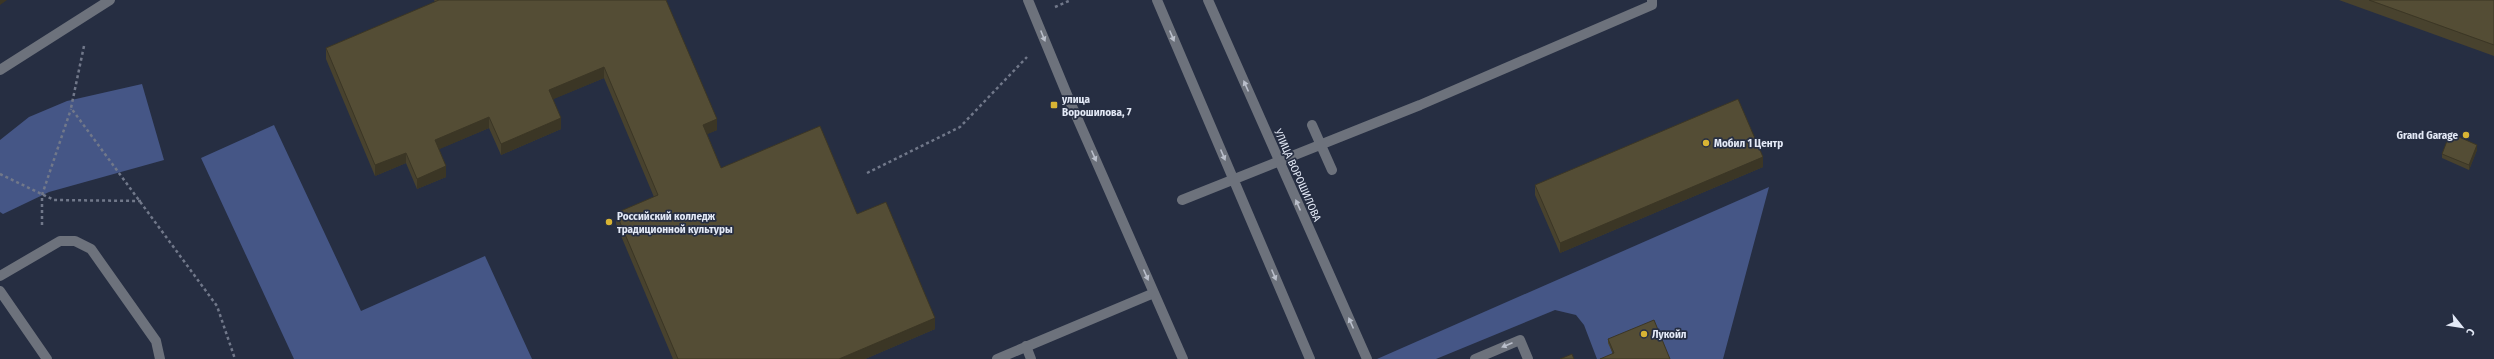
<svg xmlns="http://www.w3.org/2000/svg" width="2494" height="359" font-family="'Fira Sans Condensed',sans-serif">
  <rect width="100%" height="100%" fill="#262e42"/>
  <path fill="#455686" d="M142,84L164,160L49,192L3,214L0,212V140L29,117L67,101Z
    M274,125L361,311L485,256L532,359H294L201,158Z
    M1769,187L1723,359H1668L1609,343L1614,358L1597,359L1584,325L1576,315L1555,310L1436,359H1377Z"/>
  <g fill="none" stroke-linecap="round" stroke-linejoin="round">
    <path stroke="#71788a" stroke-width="2.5" stroke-dasharray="3 3" stroke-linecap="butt" d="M1055,7L1071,0
      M84,46L71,108L217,306L235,359
      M867,173L960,127L1027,57
      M0,174L54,200L141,201
      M42,225V195L71,109"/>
    <path stroke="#6d727c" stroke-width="10" d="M1028,0L1068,97L1183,359
      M1157,0L1310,359
      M1208,0L1367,359
      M0,70L110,0
      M1312,125L1332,170
      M1182,200L1420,105L1652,5V0
      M0,276L60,241H75L91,249L156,341L160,359
      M0,291L47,359
      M1026,346L1031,359
      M997,359L1154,293
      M1475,359L1520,340L1528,359"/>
  </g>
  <path fill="#48422e" d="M434,0H666L717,130L707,134L721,168L857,214L935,329L865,359H673L616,224V213L654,197L604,78L553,99L561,129L501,155L489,128L439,149L446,177L417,189L406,163L375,176L326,59V48L435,2Z
    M2339,0H2494V56Z
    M2477,150L2469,170L2442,158V154Z
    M1763,167L1560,253L1535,195V185Z
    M1608,339L1670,359L1613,354L1608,343Z"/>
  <path fill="#3b3625" d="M0,0H7L0,5Z
    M604,67V78L549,101V90Z
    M489,117V128L435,151V140Z
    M561,118V129L501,155V144Z
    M717,119V130L703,136V125Z
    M2477,145V150L2469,170V165Z
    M406,153V163L375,176V165Z
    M1763,157V167L1560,253V243Z
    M446,166V177L417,189V179Z
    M935,318V329L865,359H839Z"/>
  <path fill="#544d35" stroke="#3b3625" d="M439,0H666L717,119L703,125L721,168L820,126L857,214L886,202L935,318L839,359H678L616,213L658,195L604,67L549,90L561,118L501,144L489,117L435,140L446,166L417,179L406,153L375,165L326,48Z
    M2369,0H2494V45Z
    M1738,99L1763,157L1560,243L1535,185Z
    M2450,133L2477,145L2469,165L2442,154Z
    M1654,320L1670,359H1600L1614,353L1608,339Z
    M1572,354L1574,359H1560Z"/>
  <defs><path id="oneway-solid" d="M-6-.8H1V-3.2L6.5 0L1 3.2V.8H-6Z"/></defs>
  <g fill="#babfcb">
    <use href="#oneway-solid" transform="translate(1043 36) rotate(68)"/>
    <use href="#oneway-solid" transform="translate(1172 36) rotate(67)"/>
    <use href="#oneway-solid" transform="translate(1246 86) rotate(-114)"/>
    <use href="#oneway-solid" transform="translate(1223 155) rotate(67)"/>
    <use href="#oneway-solid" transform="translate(1094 156) rotate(66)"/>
    <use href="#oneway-solid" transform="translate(1298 205) rotate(-114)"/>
    <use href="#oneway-solid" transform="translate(1146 275) rotate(66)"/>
    <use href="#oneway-solid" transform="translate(1274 275) rotate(67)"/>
    <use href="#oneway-solid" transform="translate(1351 323) rotate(-114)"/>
    <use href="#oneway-solid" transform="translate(1507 345) rotate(157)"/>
  </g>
  <g fill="#d8b434" stroke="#262e42" stroke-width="1.5">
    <rect x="1050" y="101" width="8" height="8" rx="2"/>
    <circle cx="2466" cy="135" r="4"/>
    <circle cx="1706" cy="143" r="4"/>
    <circle cx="609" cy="222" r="4"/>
    <circle cx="1644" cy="334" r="4"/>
  </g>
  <g text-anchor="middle" stroke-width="3.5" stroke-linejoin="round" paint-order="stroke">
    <g font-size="11" font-weight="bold" fill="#e3e9f6" stroke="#262e42" text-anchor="start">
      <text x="1062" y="103">улица<tspan x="1062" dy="13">Ворошилова, 7</tspan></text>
      <text x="2458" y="139" text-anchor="end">Grand Garage</text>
      <text x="1714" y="147">Мобил 1 Центр</text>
      <text x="617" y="220">Российский колледж<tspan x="617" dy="13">традиционной культуры</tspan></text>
      <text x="1652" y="338">Лукойл</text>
    </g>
    <g font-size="11" fill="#e3e9f6" stroke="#262e42">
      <text transform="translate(1298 175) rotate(66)" y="4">УЛИЦА ВОРОШИЛОВА</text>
    </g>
  </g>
  <g transform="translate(2462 327) rotate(120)" stroke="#262e42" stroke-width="3" paint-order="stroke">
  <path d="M0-3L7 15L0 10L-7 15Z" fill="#e3e9f6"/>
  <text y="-6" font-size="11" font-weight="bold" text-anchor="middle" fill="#e3e9f6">С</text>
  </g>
</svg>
